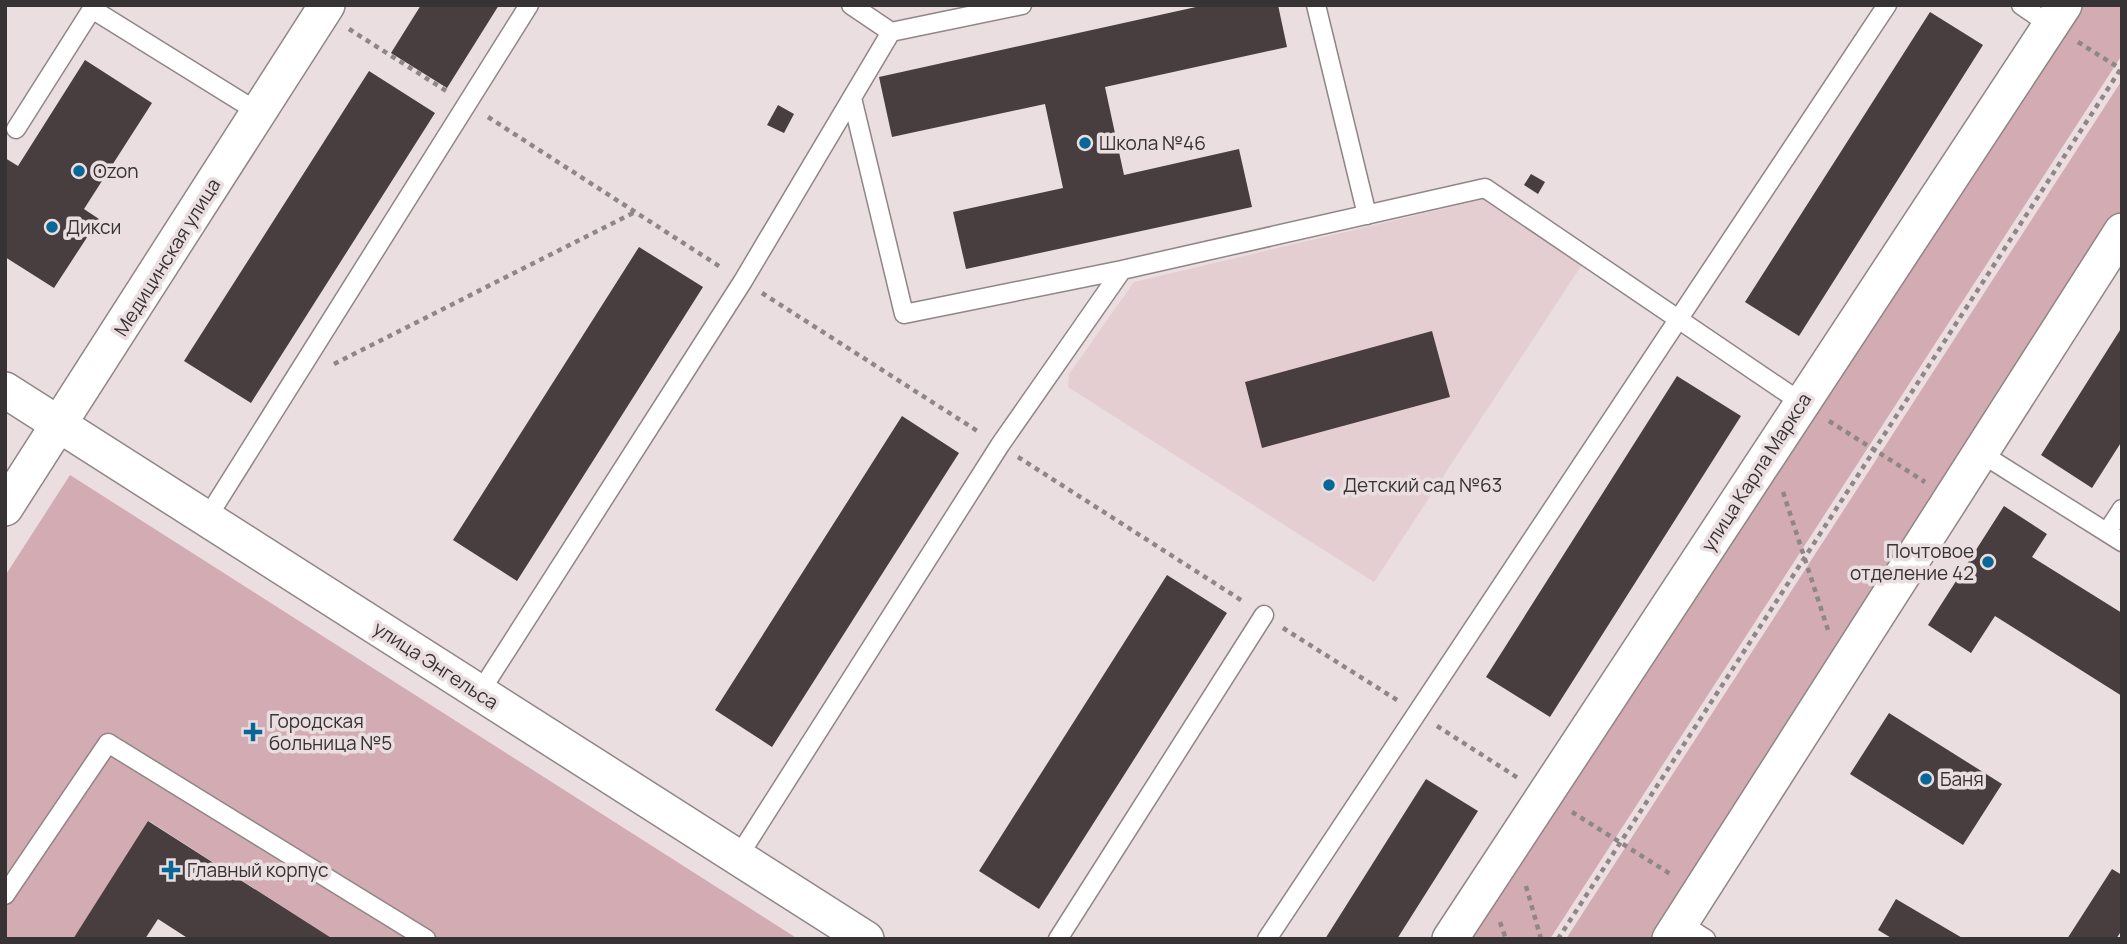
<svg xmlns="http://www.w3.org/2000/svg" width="2127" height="944" font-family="Manrope,sans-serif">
  <rect width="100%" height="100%" fill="#eadee0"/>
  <path fill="#e4ced2" d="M1485,199L1583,263L1374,582L1068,387L1069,374L1134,282Z"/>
  <path fill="#d3abb2" d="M2074,5H2122V55L1550,939H1471Z
    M2122,80V215L1654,939H1566Z
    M70,475L798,939H333L149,821L73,939H5V576Z"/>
  <path fill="#483e3f" d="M421,5H499L447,88L391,53Z
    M1205,5H1278L1287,47L1105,87L1124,175L1239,149L1252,207L966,269L953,212L1063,188L1045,104L892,137L879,77Z
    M1930,12L1983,45L1799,336L1745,302Z
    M85,60L152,103L84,209L99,219L54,288L5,257V158L18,166Z
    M369,71L435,113L251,403L184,361Z
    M778,105L794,114L784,133L767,125Z
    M1531,174L1545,182L1538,194L1524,185Z
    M639,247L703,287L517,581L453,540Z
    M2122,327V441L2092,488L2041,455Z
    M1432,331L1450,397L1262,448L1245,382Z
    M1677,376L1741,416L1550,717L1486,677Z
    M902,416L959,453L772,747L715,710Z
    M2004,506L2047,534L2032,557L2122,613V696L1995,616L1971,653L1928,625Z
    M1167,575L1227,613L1039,909L979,871Z
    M1889,713L2002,784L1963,845L1850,774Z
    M1426,779L1478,811L1397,939H1325Z
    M148,821L333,939H189L158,919L145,939H73Z
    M2112,869L2122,875V930L2116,939H2067Z
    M1896,899L1964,939H1893L1878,930Z"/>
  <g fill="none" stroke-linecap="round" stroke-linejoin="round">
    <g stroke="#908587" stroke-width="21">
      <path id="service" d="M851,5L891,32L1022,5
        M1316,5L1367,215
        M2021,5L2050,25
        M852,98L904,314L1122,270
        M16,129L92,9L258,112
        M1979,452L2122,542
        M207,518L529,5
        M2107,532L2122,509
        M480,692L743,281L891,32
        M738,857L1000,445L1122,270L1485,188L1802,403
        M5,895L108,743L426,939
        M1681,923L1706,939
        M1058,939L1264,615
        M1267,939L1887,5"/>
    </g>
    <g stroke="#908587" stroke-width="38">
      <path id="minor" d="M5,390L866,939
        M5,508L327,5
        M1450,939L2064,5
        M1670,939L2122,231"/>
    </g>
    <path stroke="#8e8687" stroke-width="4.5" stroke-dasharray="5 5" stroke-linecap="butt" d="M349,29L448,92
      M2078,42L2121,69
      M488,117L722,268
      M762,293L979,432
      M334,364L635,212
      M1829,421L1925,482
      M1018,457L1244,602
      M1783,492L1828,630
      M1283,628L1397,700
      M1437,726L1518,778
      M1572,812L1672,875
      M1526,886L1541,939
      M1500,922L1506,939
      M1558,939L2122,67"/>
    <use href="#service" stroke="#fff" stroke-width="18"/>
    <use href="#minor" stroke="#fff" stroke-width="35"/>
  </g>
  <g fill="#086796" stroke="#eadee0" stroke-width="2.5">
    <circle cx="1085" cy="143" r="7"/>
    <circle cx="79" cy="171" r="7"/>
    <circle cx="52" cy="227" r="7"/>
    <circle cx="1329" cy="485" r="7"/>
    <circle cx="1988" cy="562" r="7"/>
    <path d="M249.5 721.5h7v7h7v7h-7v7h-7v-7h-7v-7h7z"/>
    <circle cx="1926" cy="779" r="7"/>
    <path d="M167.5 859.5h7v7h7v7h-7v7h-7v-7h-7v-7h7z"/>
  </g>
  <g text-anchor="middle" stroke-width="7" stroke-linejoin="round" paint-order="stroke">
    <g font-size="19" fill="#373233" stroke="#eadee0" text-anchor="start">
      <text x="1099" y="150">Школа №46</text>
      <text x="93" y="178">Ozon</text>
      <text x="66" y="234">Дикси</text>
      <text x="1343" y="492">Детский сад №63</text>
      <text x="1974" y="558" text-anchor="end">Почтовое<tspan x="1974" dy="22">отделение 42</tspan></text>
      <text x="269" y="728">Городская<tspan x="269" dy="22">больница №5</tspan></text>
      <text x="1940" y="786">Баня</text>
      <text x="187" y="877">Главный корпус</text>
    </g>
    <g font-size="19" fill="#373233" stroke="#eadee0">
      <text transform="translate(167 257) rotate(-58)" y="7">Медицинская улица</text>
      <text transform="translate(1756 472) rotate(-57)" y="7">улица Карла Маркса</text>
      <text transform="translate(436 665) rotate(33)" y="7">улица Энгельса</text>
    </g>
  </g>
  <rect width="2127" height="944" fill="none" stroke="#373233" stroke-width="14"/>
</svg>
